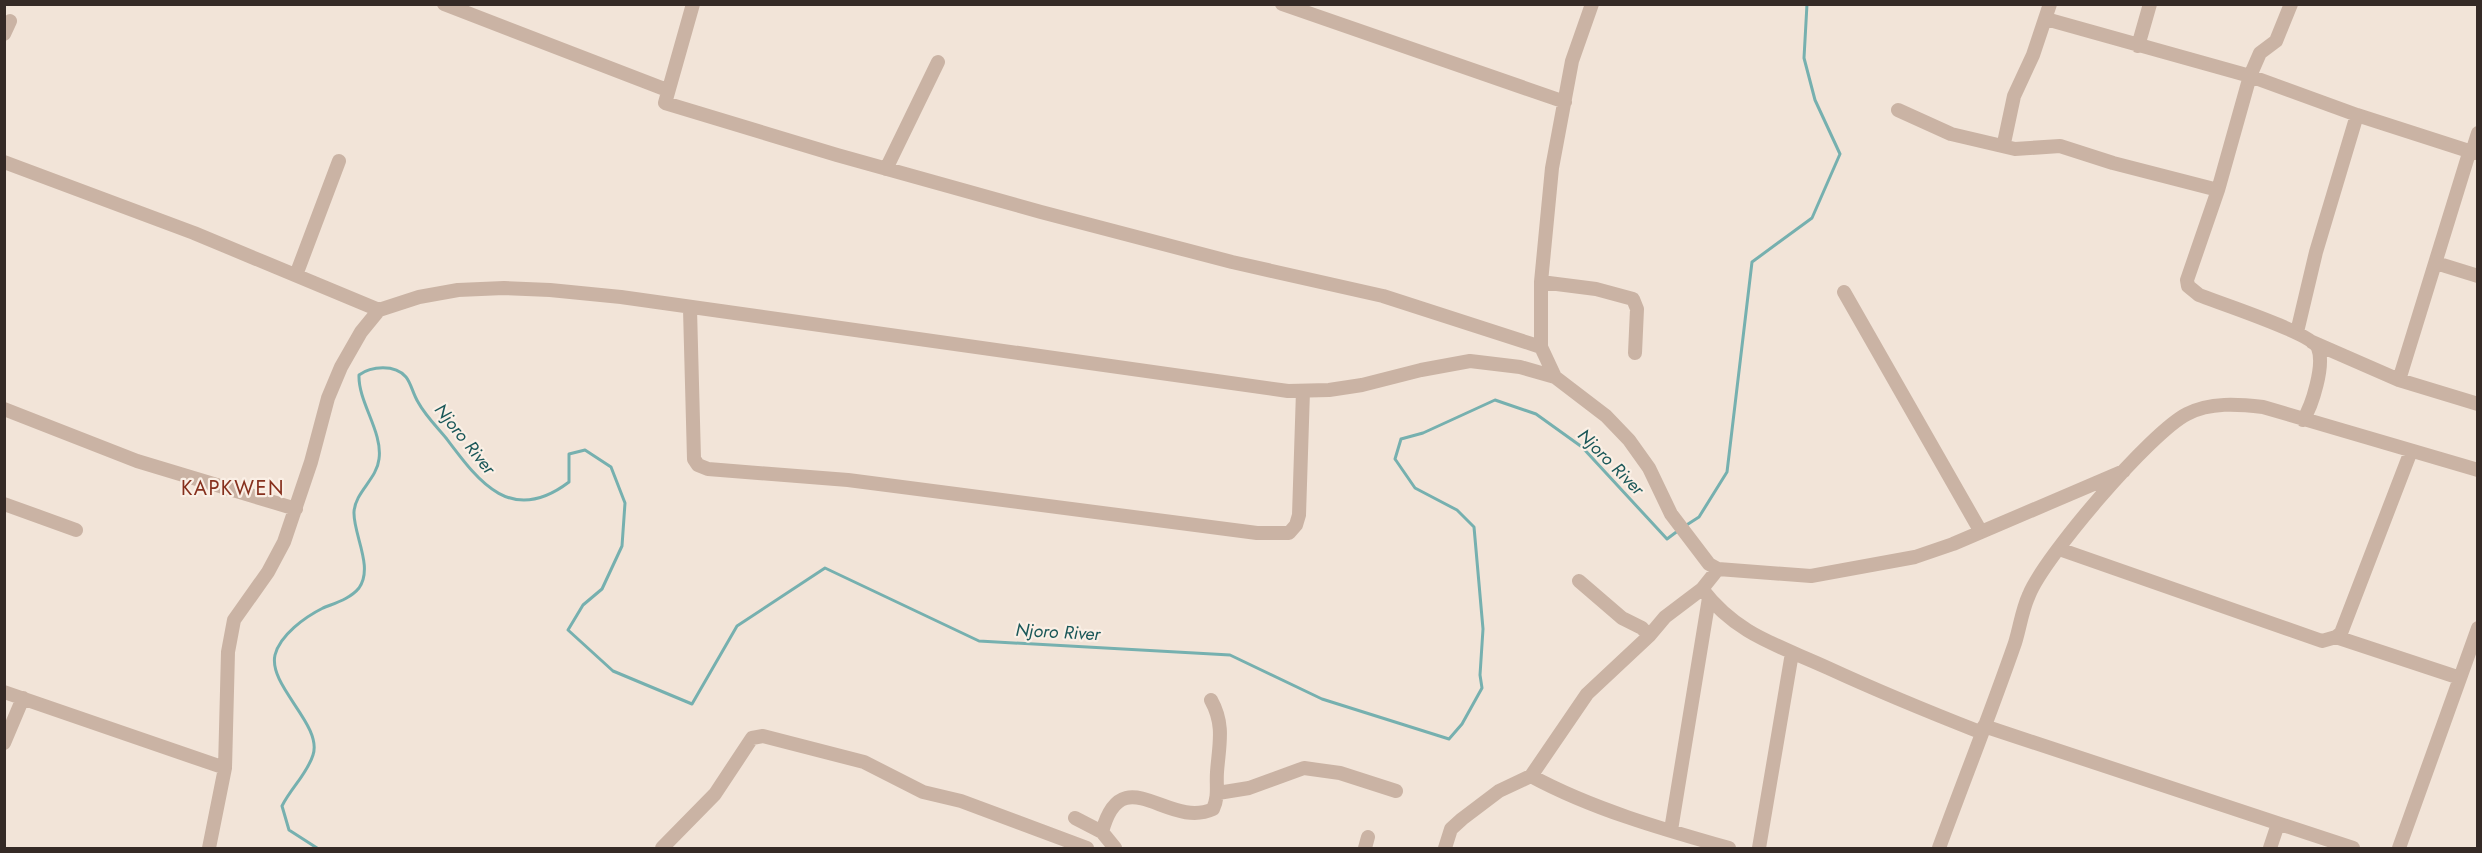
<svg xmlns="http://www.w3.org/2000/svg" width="2482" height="853" font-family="Jost,sans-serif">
  <rect width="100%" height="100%" fill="#f2e4d8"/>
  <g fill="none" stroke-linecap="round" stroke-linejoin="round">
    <path stroke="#76b0af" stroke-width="3" d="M1685,526L1699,517L1727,472L1752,262L1812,218L1840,154L1815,100L1804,58L1807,4
      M317,848L289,830L282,806C291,788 307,774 313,755C323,725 268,686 275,655C280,635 305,617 323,608C335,603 350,599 359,588C374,567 353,534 354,512C355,492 377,479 379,459C383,432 358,402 359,375C371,366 395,364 406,377C411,383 413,394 418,402C425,415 436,426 446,438C479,482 511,526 569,482V454L585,450L611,467L625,503L622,546L602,589L583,605L568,630L613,671L692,704L737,626L825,568L979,641L1230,655L1322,699L1449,739L1462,724L1482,688L1480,675L1483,629L1474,527L1457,510L1415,488L1395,459L1401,439L1423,433L1495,400L1536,414L1582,447L1667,539L1679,530"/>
    <path stroke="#cab3a4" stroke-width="14" d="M444,4L667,90
      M693,4L665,103L837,155L1041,212L1232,262L1383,296L1541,347
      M1282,4L1565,102
      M2291,4L2276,41L2260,53L2250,76L2218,190L2187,280L2188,286L2199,295C2219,303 2312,333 2318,348C2325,365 2312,406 2303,420
      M2046,19L2250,76L2357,115L2316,252L2297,332
      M4,34L10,21
      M2138,46L2150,4
      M1898,110L1951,134L2015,149L2060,146L2113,163L2218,190
      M2357,115L2475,153
      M2001,145L2004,143L2014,96L2033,55L2050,4
      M2472,152L2478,133
      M4,162L194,233L379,310
      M886,169L938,62
      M2436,263L2478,276
      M296,275L339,161
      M1541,282L1596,289L1633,299L1637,309L1635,353
      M1844,292L1981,532
      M690,309L694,459L698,465L708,469L848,480L1257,533H1289L1296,525L1299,515L1303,391
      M2312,342L2399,380L2478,404
      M1555,377L1541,347V282L1552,168L1572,61L1592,4
      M2399,380L2470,150
      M4,409L137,461L296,509
      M4,504L76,530
      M2059,549L2322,641L2336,637L2341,633L2411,451
      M1579,581L1622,618L1642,628L1649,636
      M1702,589C1737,635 1778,645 1828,668C1878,691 1929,712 1980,732
      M2336,637L2460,678
      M4,692L225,768
      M1984,726L2353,848
      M4,743L23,698
      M1531,776C1592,809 1662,829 1729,848
      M1218,793L1249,788L1304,768L1340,773L1396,791
      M1075,818L1102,832L1115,848
      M1671,830L1709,598
      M1102,832C1122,757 1168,830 1213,809C1219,796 1216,786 1217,772C1219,745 1225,725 1211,700
      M209,848L225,768L228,652L234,620L268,572L284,542L311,462L328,398L341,367L361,332L379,310L419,297L458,290L504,288L550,290L621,297L1288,391L1329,390L1362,385L1421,370L1470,361L1520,367L1555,377L1606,416L1629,440L1649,468L1671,514L1709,564L1718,569L1811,576L1915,557L1953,544L2124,471
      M662,848L715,794L752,738L763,736L864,762L923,792L961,801L1087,848
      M1365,848L1368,837
      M1445,848L1451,829L1462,819L1499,791L1531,776L1587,694L1649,636L1665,617L1702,589L1718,569
      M1759,848L1792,653
      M1939,848C1964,780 1991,712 2015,643C2020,627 2022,610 2029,595C2044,557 2151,432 2187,414C2210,402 2238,404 2263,407L2478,470
      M2270,848L2278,824
      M2399,848L2478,628"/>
  </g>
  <g text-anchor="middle" stroke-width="4.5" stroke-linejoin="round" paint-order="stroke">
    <g font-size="18" font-style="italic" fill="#1a5758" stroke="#faefe5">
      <text transform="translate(465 439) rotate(51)" y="6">Njoro River</text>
      <text transform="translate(1611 462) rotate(45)" y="6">Njoro River</text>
      <text transform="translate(1058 632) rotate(3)" y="6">Njoro River</text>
    </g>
    <g font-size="20" letter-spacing="1.5" fill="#86301d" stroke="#faefe5">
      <text x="233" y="495">KAPKWEN</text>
    </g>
  </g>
  <rect width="2482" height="853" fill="none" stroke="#352a26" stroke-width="12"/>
</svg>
